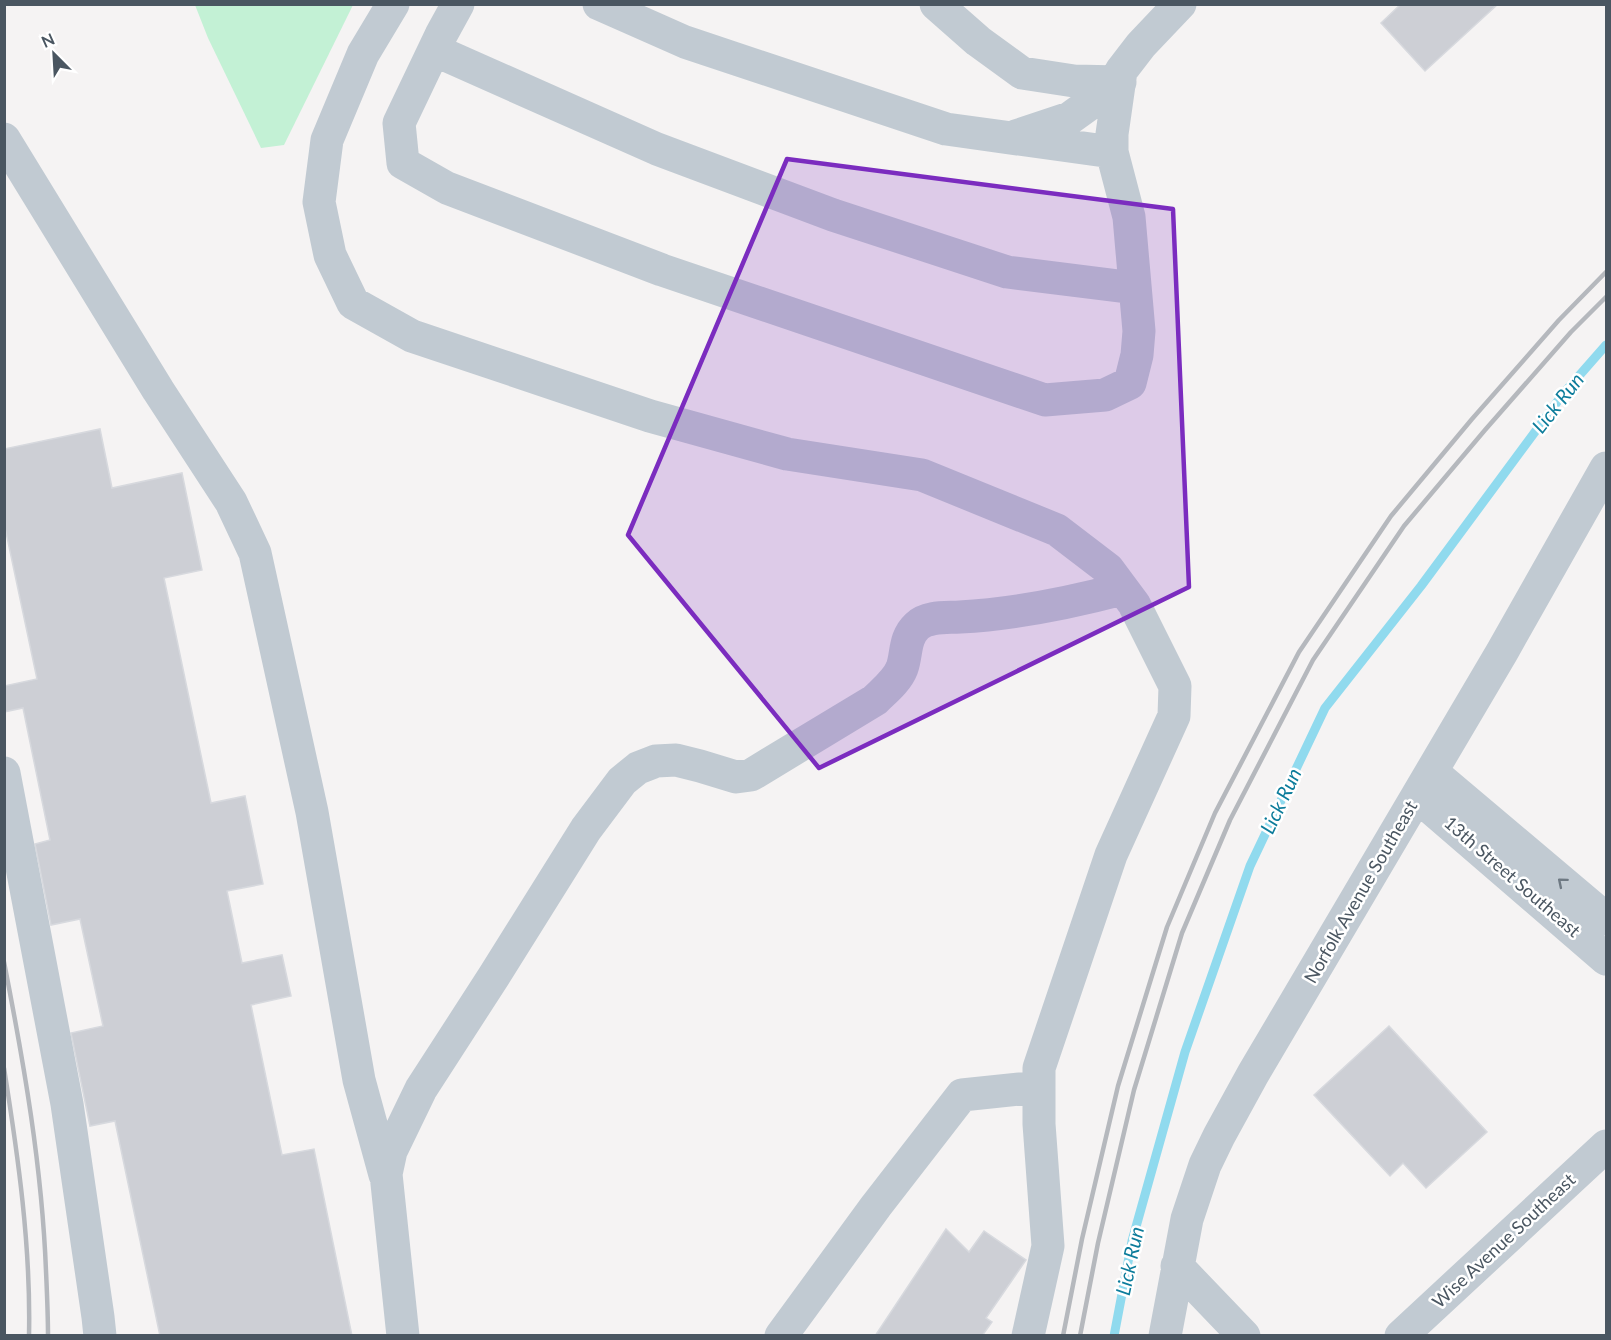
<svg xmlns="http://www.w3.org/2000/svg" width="1611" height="1340" font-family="Lato,sans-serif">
  <rect width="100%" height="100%" fill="#f5f3f3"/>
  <path fill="#c3f1d5" d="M195,5H353L284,145L261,148L208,38Z"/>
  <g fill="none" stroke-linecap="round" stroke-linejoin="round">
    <path stroke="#90daee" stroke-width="9" d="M1114,1336L1132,1241L1185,1052L1250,866L1325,708L1421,586L1563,394L1606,345"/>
  </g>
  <path fill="#cdcfd5" stroke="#d7d9de" stroke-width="1.5" d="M1401,4H1498L1425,71L1381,23Z
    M100,429L112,488L182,473L202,570L164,578L211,803L245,796L263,884L227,891L242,963L282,955L291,996L251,1005L282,1155L314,1149L352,1336H160L115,1121L90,1126L71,1033L103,1026L80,919L51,925L35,844L50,840L23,708L4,712V686L37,679L4,523V449Z
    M1389,1026L1487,1132L1426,1188L1403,1163L1390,1176L1314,1095Z
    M946,1229L969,1252L984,1231L1026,1260L986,1318L992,1322L982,1336H875Z"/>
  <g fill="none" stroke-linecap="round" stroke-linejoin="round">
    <path stroke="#c1cad2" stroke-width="33" d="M393,4L363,54L327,140L319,202L330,255L353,303L412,336L650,416L787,454L922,475L1057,530L1108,569L1134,604L1175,686L1174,716L1111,855L1039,1068V1124L1048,1246L1028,1336
      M458,4L441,35L399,123L403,163L447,188L662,270L1045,400L1105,395L1130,383L1137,355L1139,331L1129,217L1112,152V134L1121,71L1141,45L1180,4
      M599,4L685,42L946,129L1112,152
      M936,4L978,41L1022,73L1074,81L1120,82
      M434,50L657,149L833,215L1007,272L1135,288
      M1016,136L1070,118L1120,82
      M4,139L158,390L231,502L255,553L312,812L359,1080L385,1175
      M1432,772L1606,919
      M4,773L67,1104L98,1317L100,1336
      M1417,796L1606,959
      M1177,1266L1244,1336
      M403,1336L386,1174L391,1151L421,1089L494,976L586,829L622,781L638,768L656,761L676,760L700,766L736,777L751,775L875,700C884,691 897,681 902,668C907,654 904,638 917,626C928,616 946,618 960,617C1015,614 1069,603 1122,589
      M781,1336L876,1206L962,1095L1039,1087
      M1165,1336L1187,1219L1205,1165L1219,1136L1253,1074L1502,652L1606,468
      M1401,1336L1606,1146"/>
    <path stroke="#b5b8bd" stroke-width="4.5" d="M4,962C24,1064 42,1167 46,1271C47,1293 48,1314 48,1336
      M4,1068C18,1156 31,1246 29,1336
      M1063,1336L1082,1239L1118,1086L1167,927L1215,813L1299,652L1391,516L1472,419L1559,320L1606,272
      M1080,1336L1098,1243L1134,1090L1182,933L1230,820L1313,660L1404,526L1485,430L1571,332L1606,297"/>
  </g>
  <defs><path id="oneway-chevron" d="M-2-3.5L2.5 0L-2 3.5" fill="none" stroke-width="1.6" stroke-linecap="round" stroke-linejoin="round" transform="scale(1.5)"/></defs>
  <use stroke="#6e7983" href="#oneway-chevron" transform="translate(1562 882) rotate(-140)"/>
  <path fill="#7b2cbf" fill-opacity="0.2" stroke="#7b2cbf" stroke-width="4.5" stroke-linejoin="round" d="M787,159L1173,209L1189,587L819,768L628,535Z"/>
  <g text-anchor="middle" stroke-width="5" stroke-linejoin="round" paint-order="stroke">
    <g font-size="18" fill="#4a5661" stroke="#fff">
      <text transform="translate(1512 877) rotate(41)" y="6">13th Street Southeast</text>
      <text transform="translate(1361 892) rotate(-60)" y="6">Norfolk Avenue Southeast</text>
      <text transform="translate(1504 1241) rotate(-43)" y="6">Wise Avenue Southeast</text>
    </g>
    <g font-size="20" font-style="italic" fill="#0c7c9b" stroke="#fff">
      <text transform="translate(1558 403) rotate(-52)" y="7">Lick Run</text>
      <text transform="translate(1281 801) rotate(-65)" y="7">Lick Run</text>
      <text transform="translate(1130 1261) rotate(-78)" y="7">Lick Run</text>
    </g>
  </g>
  <rect width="1611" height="1340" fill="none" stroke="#4a5661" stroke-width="12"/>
  <g transform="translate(54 54) rotate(336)" stroke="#ffffff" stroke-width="4.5" paint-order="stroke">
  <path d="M0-4.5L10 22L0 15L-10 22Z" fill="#4a5661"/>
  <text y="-9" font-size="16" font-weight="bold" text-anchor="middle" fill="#4a5661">N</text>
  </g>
</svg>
